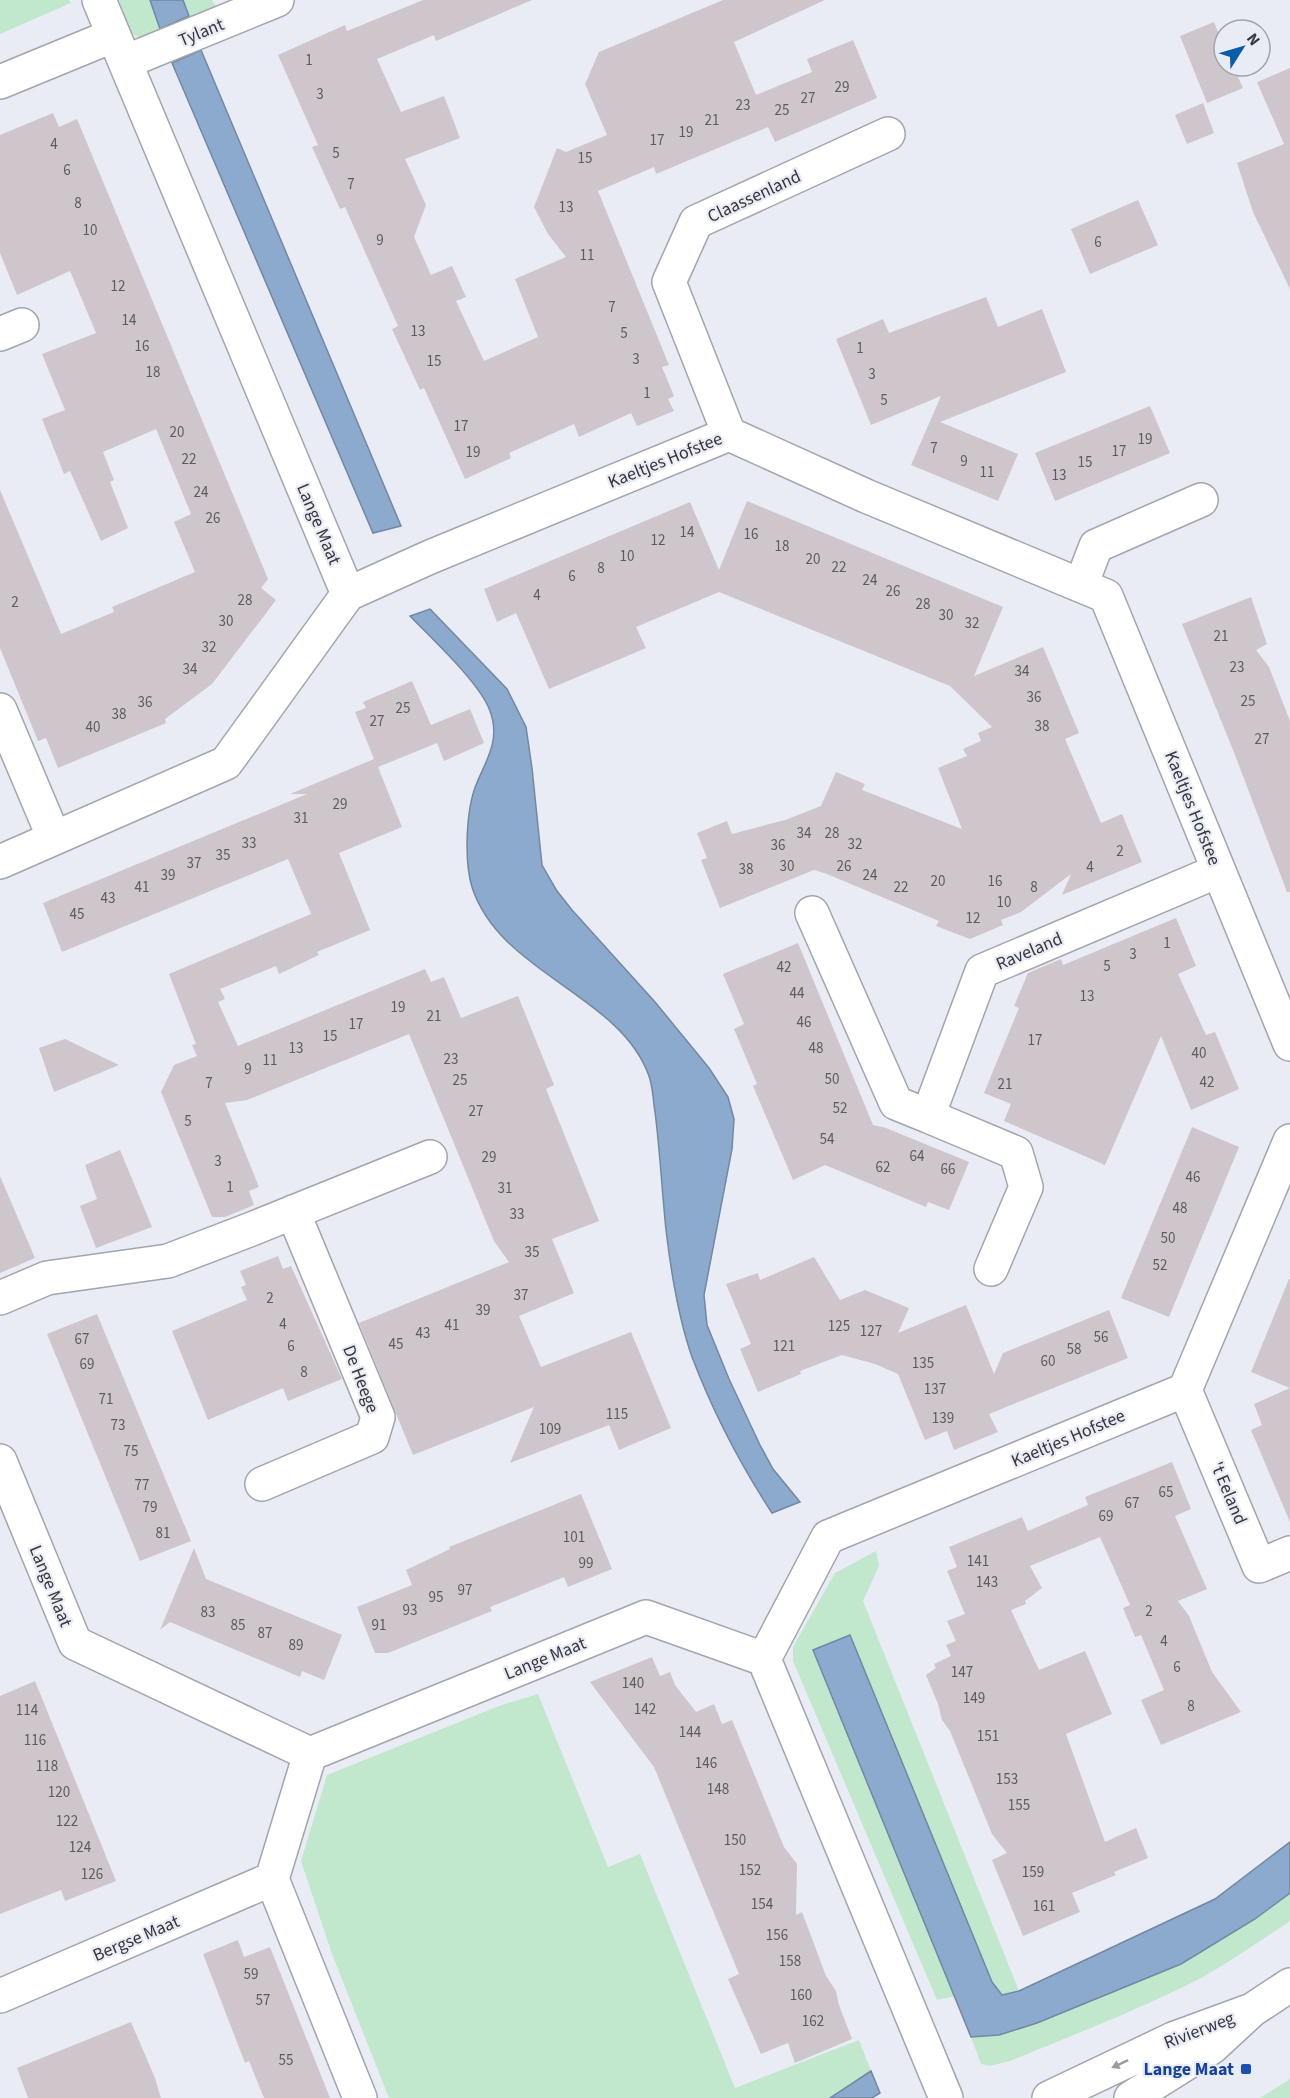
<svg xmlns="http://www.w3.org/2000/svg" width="1290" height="2098" font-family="'Source Sans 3',sans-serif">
  <rect width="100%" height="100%" fill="#e9ecf5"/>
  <path fill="#c1e7cd" d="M0,0H69L71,3L0,34Z
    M119,0H150L160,29L189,16L183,0H212L217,7L140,38L130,32Z
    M876,1551L879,1566L863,1601L1019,1991L1002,1995L992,1982L849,1635L813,1650L955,1996L937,2000L793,1661V1647L835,1573Z
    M538,1694L608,1867L640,1854L735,2088L859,2040L871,2071L830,2098H389L332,1954L301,1861L327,1775L499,1706Z
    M1290,1893V1921C1260,1941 1229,1963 1197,1980C1136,2011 1073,2035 1010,2061L990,2066L981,2064L971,2037L999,2035L1037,2023L1181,1964L1255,1919Z
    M1290,2079V2098H1260L1287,2081Z"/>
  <path fill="#8caace" stroke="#7288a2" stroke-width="1.5" d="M150,0H183L189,16L160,29Z
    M201,50L401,526L373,533L172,63Z
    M430,609L507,689L526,727L532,768L542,865L557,891L572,910L655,1002L709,1068L728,1097L734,1119L732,1149L704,1295L707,1325L729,1379L760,1445L773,1469L800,1502L772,1513C740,1464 713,1412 692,1357C678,1317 671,1272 666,1230C662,1191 660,1151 655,1112C653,1100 653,1087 649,1076C620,994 500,974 472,887C464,861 466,810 476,785C486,760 501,740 490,711C480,683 432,639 410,616Z
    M850,1635L992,1982L1002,1995L1019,1991L1215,1899L1290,1842V1893L1255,1919L1181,1964L1037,2023L999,2035L971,2037L813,1650Z
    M871,2071L880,2093L872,2098H830Z"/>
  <path fill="#cec6cb" d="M423,0H532L436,41L434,35L377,59L401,112L444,96L460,138L405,159L426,205L414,237L431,275L452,266L466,297L456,301L484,361L538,337L515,279L566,257L548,234L534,207L557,148L566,152L607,135L585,84L599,52L723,0H825L734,42L756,95L812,72L807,59L853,40L877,98L775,142L768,127L656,174L654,167L598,191L669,365L662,367L674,396L668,399L674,411L637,426L631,413L579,437L574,424L509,453L511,458L465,479L424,388L420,390L392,329L398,326L345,207L340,209L312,147L318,145L278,55L345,25L347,31Z
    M1214,22L1224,47V66H1233L1243,88L1207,103L1180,36Z
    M1290,68V289L1253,212L1237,163L1284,144L1257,82Z
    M1203,103L1214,133L1187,144L1175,115Z
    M53,113L59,127L77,119L268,579L261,588L276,600L212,684L165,719L166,723L58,768L46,738L38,741L0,648V490L61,634L114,612L112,607L195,572L174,522L191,514L156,429L103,452L114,480L110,482L128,528L101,541L70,471L64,474L42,419L65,410L42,354L96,333L70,271L17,295L0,253V135Z
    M1138,200L1158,245L1090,274L1071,229Z
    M986,297L998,327L1042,309L1066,372L940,422L1018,454L998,501L911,465L941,396L871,425L836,339L883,319L889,333Z
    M1150,406L1170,453L1055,501L1035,453Z
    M747,501L1003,607L974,676L1043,647L1079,733L1065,739L1101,823L1122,814L1142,862L1062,895L1071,874L1021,912L1001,920L1003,925L970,939L936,926L939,921L827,874L814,870L720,908L701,860L707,858L697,833L727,821L732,834L785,820L821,806L836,772L865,784L862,790L962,829L938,768L967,756L963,749L981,741L978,733L992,727L950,686L719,592L636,627L646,648L549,689L516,613L497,622L484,589L690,502L719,570Z
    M1251,597L1267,644L1256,650L1269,667L1290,721V892H1287L1235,755L1182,624Z
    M412,681L431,725L470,709L484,743L444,761L437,743L378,767L402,827L339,853L370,930L317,952L319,955L279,974L276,966L220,989L225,999L218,1002L238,1046L425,969L431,982L444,977L461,1018L518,996L554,1085L546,1089L599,1221L552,1239L574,1293L519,1316L541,1367L631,1332L671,1428L619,1450L609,1425L510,1463L534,1407L413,1455L359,1323L509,1262L494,1241L409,1034L247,1100L225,1103L259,1187L249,1191L254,1205L225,1217H212L161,1092L174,1065L197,1056L192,1045L196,1044L169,974L311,914L288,859L62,952L43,903L307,794H290L374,759L355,712L366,708L363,702Z
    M1176,918L1196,966L1178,974L1206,1035L1215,1032L1239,1089L1191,1110L1161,1036L1105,1165L1004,1121L1011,1104L984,1093L1019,1008L1014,1006L1028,973L1061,959L1063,965Z
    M798,943L873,1125L886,1128L969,1162L949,1210L928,1202L926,1207L825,1165L793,1180L753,1086L757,1084L734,1029L744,1024L723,974Z
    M65,1039L119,1065L54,1092L39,1048Z
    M1192,1127L1239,1147L1169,1317L1121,1298Z
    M120,1150L152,1227L96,1248L80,1206L97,1199L85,1165Z
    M0,1176L35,1258L0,1273Z
    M278,1256L283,1269L291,1266L342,1379L288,1401L283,1388L208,1420L172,1331L247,1300L241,1287L246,1285L240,1271Z
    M814,1257L840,1300L865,1290L909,1308L898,1333L966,1305L994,1374L1003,1353L1109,1310L1128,1358L989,1414L998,1432L954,1450L947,1431L925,1440L898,1374L875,1364L842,1355L800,1371L801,1374L758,1392L740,1349L751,1344L726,1284L758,1273L760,1280Z
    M1289,1279H1290V1522L1251,1430L1262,1425L1254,1404L1290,1388L1251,1372Z
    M97,1314L191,1541L140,1561L47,1334Z
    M1172,1462L1191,1509L1175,1516L1207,1589L1178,1601L1189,1616L1212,1672L1241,1712L1161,1745L1141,1700L1164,1690L1141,1635L1135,1637L1123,1608L1130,1605L1100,1537L1030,1566L1042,1588L1025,1601L1026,1604L1011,1610L1039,1670L1085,1651L1112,1714L1066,1734L1105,1842L1136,1828L1148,1858L1114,1872L1116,1875L1072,1893L1080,1912L1023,1936L992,1860L1007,1853L992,1834L950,1731L942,1720L938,1704L926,1675L936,1668L934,1664L951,1656L946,1645L956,1641L947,1621L965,1614L947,1571L957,1567L949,1547L1022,1517L1028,1531L1088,1505L1085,1497Z
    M581,1494L612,1569L568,1587L564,1577L490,1607L492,1611L388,1653H375L357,1607L412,1585L406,1570L450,1549L449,1547Z
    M194,1548L206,1579L342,1635L324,1680L302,1671L300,1677L170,1622L160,1630Z
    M652,1657L660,1676L670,1672L675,1685L696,1712L714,1704L722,1724L732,1720L784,1847L797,1864L796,1915L802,1912L826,1976L836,1991L839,2005L852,2039L795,2063L788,2043L761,2054L728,1979L739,1974L654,1767L590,1682Z
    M35,1681L116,1881L65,1901L61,1890L0,1914V1696Z
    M238,1940L244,1957L270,1947L330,2098H264L249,2061L245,2063L203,1954Z
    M131,2022L155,2078L161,2098H28L17,2068Z"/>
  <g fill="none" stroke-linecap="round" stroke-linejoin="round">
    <g stroke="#a2a5ad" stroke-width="36">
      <path id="minor" d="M99,0L348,594
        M125,62L277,0
        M0,82L112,36
        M0,334L22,325
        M729,434L669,282L696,222L888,134
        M1081,585L1096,546L1201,500
        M0,710L54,838
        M0,862L226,763L348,594L430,557L729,434L866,496L1106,596L1290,1044
        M812,913L896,1103L928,1116L982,971L1218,871
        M928,1116L1016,1153L1026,1187L991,1269
        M0,1298L47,1278L168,1261L249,1230L430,1157
        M1185,1390L1259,1566L1290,1553
        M0,1461L75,1643L310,1754L646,1617L764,1659L946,2098
        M262,1484L372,1437L378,1417L293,1212
        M764,1659L828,1537L1185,1390L1290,1141
        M272,1879L360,2098
        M0,1996L272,1879L310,1754
        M1049,2098L1173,2039L1252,2010
        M1131,2098L1212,2047L1252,2010L1290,1985"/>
    </g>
    <use href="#minor" stroke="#fff" stroke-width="33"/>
  </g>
  <defs><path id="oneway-solid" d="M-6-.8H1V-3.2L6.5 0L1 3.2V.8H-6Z" transform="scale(1.5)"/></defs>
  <use fill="#9a9b9c" href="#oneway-solid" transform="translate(1120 2064) rotate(155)"/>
  <rect fill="#1a4fb4" stroke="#e9ecf5" stroke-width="2" x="1240" y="2063" width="12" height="12" rx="3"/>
  <g text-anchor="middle" stroke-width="4.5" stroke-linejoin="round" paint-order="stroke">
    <g font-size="15" fill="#5c5b5e">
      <text x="309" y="65">1</text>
      <text x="842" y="92">29</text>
      <text x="320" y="99">3</text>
      <text x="808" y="103">27</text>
      <text x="743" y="110">23</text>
      <text x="782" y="115">25</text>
      <text x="712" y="125">21</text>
      <text x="686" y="137">19</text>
      <text x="657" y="145">17</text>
      <text x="54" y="149">4</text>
      <text x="336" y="158">5</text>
      <text x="585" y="163">15</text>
      <text x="67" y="175">6</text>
      <text x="351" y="189">7</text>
      <text x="78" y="208">8</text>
      <text x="566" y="212">13</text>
      <text x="90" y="235">10</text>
      <text x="380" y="245">9</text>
      <text x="1098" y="247">6</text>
      <text x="587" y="260">11</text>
      <text x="118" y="291">12</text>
      <text x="612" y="312">7</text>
      <text x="129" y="325">14</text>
      <text x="418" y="336">13</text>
      <text x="624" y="338">5</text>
      <text x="142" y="351">16</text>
      <text x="860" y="353">1</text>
      <text x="636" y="364">3</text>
      <text x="434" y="366">15</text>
      <text x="153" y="377">18</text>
      <text x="872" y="379">3</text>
      <text x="647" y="398">1</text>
      <text x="884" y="405">5</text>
      <text x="461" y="431">17</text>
      <text x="177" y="437">20</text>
      <text x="1145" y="444">19</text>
      <text x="934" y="453">7</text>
      <text x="1119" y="456">17</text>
      <text x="473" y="457">19</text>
      <text x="189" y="464">22</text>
      <text x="964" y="466">9</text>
      <text x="1085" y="467">15</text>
      <text x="987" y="477">11</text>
      <text x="1059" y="480">13</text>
      <text x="201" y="497">24</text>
      <text x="213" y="523">26</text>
      <text x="687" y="537">14</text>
      <text x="751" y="539">16</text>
      <text x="658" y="545">12</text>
      <text x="782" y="551">18</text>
      <text x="627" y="561">10</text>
      <text x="813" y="564">20</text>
      <text x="839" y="572">22</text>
      <text x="601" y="573">8</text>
      <text x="572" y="581">6</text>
      <text x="870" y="585">24</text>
      <text x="893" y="596">26</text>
      <text x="537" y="600">4</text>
      <text x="245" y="605">28</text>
      <text x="15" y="607">2</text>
      <text x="923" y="609">28</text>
      <text x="946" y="620">30</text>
      <text x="226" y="626">30</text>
      <text x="972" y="628">32</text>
      <text x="1221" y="641">21</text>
      <text x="209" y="652">32</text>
      <text x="1237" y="672">23</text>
      <text x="190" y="674">34</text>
      <text x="1022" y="676">34</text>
      <text x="1034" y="702">36</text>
      <text x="1248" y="706">25</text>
      <text x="145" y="707">36</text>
      <text x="403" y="713">25</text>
      <text x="119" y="719">38</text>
      <text x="377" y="726">27</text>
      <text x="1042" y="731">38</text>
      <text x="93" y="732">40</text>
      <text x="1262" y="744">27</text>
      <text x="340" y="809">29</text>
      <text x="301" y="823">31</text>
      <text x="804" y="838">34</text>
      <text x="832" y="838">28</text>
      <text x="249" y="848">33</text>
      <text x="855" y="849">32</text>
      <text x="778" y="850">36</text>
      <text x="1120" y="856">2</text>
      <text x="223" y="860">35</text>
      <text x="194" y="868">37</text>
      <text x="787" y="871">30</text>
      <text x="844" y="871">26</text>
      <text x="1090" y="872">4</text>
      <text x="746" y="874">38</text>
      <text x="168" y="880">39</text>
      <text x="870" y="880">24</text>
      <text x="938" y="886">20</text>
      <text x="995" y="886">16</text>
      <text x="142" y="892">41</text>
      <text x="901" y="892">22</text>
      <text x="1034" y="892">8</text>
      <text x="108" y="903">43</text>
      <text x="1004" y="907">10</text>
      <text x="77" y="919">45</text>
      <text x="973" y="923">12</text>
      <text x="1167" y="948">1</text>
      <text x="1133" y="959">3</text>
      <text x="1107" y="971">5</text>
      <text x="784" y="972">42</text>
      <text x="797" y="998">44</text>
      <text x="1087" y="1001">13</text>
      <text x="398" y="1012">19</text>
      <text x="434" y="1021">21</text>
      <text x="804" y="1027">46</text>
      <text x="356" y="1029">17</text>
      <text x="330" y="1041">15</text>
      <text x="1035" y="1045">17</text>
      <text x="296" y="1053">13</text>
      <text x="816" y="1053">48</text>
      <text x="1199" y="1058">40</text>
      <text x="451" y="1064">23</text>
      <text x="270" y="1065">11</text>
      <text x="248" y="1074">9</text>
      <text x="832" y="1084">50</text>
      <text x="460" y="1085">25</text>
      <text x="1207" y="1087">42</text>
      <text x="209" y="1088">7</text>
      <text x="1005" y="1089">21</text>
      <text x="840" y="1113">52</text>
      <text x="476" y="1116">27</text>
      <text x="188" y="1126">5</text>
      <text x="827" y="1144">54</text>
      <text x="917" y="1161">64</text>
      <text x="489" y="1162">29</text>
      <text x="218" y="1166">3</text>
      <text x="883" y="1172">62</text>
      <text x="948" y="1174">66</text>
      <text x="1193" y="1182">46</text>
      <text x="230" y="1192">1</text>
      <text x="505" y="1193">31</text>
      <text x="1180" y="1213">48</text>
      <text x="517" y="1219">33</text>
      <text x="1168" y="1243">50</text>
      <text x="532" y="1257">35</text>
      <text x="1160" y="1270">52</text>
      <text x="521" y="1300">37</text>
      <text x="270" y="1303">2</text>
      <text x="483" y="1315">39</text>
      <text x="283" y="1329">4</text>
      <text x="452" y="1330">41</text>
      <text x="839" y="1331">125</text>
      <text x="871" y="1336">127</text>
      <text x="423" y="1338">43</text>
      <text x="1101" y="1342">56</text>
      <text x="82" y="1344">67</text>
      <text x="396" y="1349">45</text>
      <text x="291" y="1351">6</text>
      <text x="784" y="1351">121</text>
      <text x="1074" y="1354">58</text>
      <text x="1048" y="1366">60</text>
      <text x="923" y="1368">135</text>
      <text x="87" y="1369">69</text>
      <text x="304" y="1377">8</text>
      <text x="935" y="1394">137</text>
      <text x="106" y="1404">71</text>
      <text x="617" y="1419">115</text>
      <text x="943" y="1423">139</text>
      <text x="118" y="1430">73</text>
      <text x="550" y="1434">109</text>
      <text x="131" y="1456">75</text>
      <text x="142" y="1490">77</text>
      <text x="1166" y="1497">65</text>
      <text x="1132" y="1508">67</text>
      <text x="150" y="1512">79</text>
      <text x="1106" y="1521">69</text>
      <text x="163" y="1538">81</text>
      <text x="574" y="1542">101</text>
      <text x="978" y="1566">141</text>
      <text x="586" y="1568">99</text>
      <text x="987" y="1587">143</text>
      <text x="465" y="1595">97</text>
      <text x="436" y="1602">95</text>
      <text x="410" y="1615">93</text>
      <text x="1149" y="1616">2</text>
      <text x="208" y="1617">83</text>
      <text x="238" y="1630">85</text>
      <text x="379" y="1630">91</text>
      <text x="265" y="1638">87</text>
      <text x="1164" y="1646">4</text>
      <text x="296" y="1650">89</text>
      <text x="1177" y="1672">6</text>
      <text x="962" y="1677">147</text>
      <text x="633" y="1688">140</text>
      <text x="974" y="1703">149</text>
      <text x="1191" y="1711">8</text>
      <text x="645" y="1714">142</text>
      <text x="27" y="1715">114</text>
      <text x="690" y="1737">144</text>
      <text x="988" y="1741">151</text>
      <text x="35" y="1745">116</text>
      <text x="706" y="1768">146</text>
      <text x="47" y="1771">118</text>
      <text x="1007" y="1784">153</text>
      <text x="718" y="1794">148</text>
      <text x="59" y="1797">120</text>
      <text x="1019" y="1810">155</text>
      <text x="67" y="1826">122</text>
      <text x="735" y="1845">150</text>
      <text x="80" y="1852">124</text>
      <text x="750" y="1875">152</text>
      <text x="1033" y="1877">159</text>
      <text x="92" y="1879">126</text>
      <text x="762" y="1909">154</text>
      <text x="1044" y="1911">161</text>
      <text x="777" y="1940">156</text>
      <text x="790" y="1966">158</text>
      <text x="251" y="1979">59</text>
      <text x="801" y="2000">160</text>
      <text x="263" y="2005">57</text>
      <text x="813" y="2026">162</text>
      <text x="286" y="2065">55</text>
    </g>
    <g font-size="18" fill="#36373a" stroke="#e9ecf5">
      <text transform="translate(201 32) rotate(-22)" y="6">Tylant</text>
      <text transform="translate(754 196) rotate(-25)" y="6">Claassenland</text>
      <text transform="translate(665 460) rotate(-22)" y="6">Kaeltjes Hofstee</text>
      <text transform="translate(319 524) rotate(67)" y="6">Lange Maat</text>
      <text transform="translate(1193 808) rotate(68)" y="6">Kaeltjes Hofstee</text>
      <text transform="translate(1029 951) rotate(-23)" y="6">Raveland</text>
      <text transform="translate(361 1379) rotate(69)" y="6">De Heege</text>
      <text transform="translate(1068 1438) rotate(-23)" y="6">Kaeltjes Hofstee</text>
      <text transform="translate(1229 1493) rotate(67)" y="6">'t Eeland</text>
      <text transform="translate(51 1586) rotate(68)" y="6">Lange Maat</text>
      <text transform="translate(545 1658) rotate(-22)" y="6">Lange Maat</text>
      <text transform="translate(136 1938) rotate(-23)" y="6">Bergse Maat</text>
      <text transform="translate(1199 2030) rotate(-21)" y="6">Rivierweg</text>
    </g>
    <g font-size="18" font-weight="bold" fill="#164399" stroke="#e9ecf5" text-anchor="end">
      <text x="1234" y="2075">Lange Maat</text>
    </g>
  </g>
  <g transform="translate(1242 48) rotate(53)"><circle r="28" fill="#e9ecf5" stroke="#a1a4aa" stroke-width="1.5"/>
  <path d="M0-4.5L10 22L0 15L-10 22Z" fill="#085caa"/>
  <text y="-9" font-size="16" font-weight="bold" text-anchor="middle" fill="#36373a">N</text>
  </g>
</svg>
